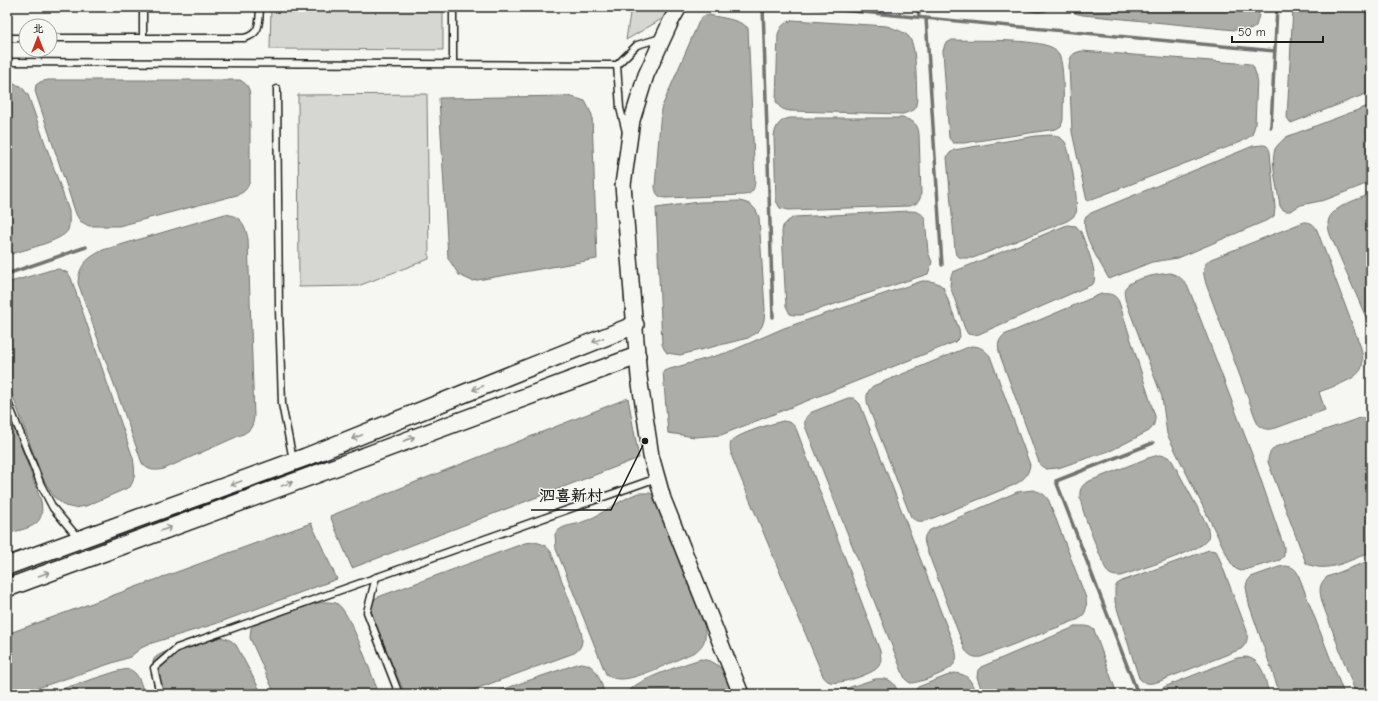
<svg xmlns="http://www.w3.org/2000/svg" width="1378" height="701" font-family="'Comic Neue','LXGW WenKai TC',sans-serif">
  <rect width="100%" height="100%" fill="#f6f6f2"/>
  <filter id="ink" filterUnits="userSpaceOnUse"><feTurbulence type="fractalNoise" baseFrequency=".025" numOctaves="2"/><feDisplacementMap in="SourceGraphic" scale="8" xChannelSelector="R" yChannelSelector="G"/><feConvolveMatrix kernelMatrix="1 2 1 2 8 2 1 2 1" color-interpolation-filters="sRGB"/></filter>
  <g filter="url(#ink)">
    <path fill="#d6d6d2" stroke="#797977" d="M271,7H443V50L270,49Z
      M631,7H672L667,16L626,40Z
      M427,94L429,259L358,286L299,287L298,95Z"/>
    <path fill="#acaca9" stroke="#727271" d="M1000,7H1051L1046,11L1039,12Z
      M1068,7H1259V15L1256,26L1252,29L1245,31L1083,15C1077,14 1072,13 1068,7Z
      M1293,7H1371V92L1291,123L1287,118Z
      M705,15H709C721,18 739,19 748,28L755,182C754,189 753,194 744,195L665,198C658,197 656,194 655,187L661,109L700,19Z
      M792,20L887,26C894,29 904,31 909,37C917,47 916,85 917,99L916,105L914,110L903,114L790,111C783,110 779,108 776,101L778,34C781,26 784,23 792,20Z
      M952,40C975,41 1034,38 1053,48C1055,50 1057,53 1059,55C1065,67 1063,105 1063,120L1061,126L1056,129L964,143H953L949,138L943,51L945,44Z
      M1082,51L1250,64L1253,66L1257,77L1255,125L1252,135L1241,142L1087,201L1072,132L1069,66C1070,56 1072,53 1082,51Z
      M48,80H240C247,84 249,87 250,95V181C247,189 245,192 237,195L119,226H89L80,221L76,214L35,91L36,85L40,82Z
      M7,82L21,86L28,95L69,211C69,217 70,225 68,230C63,241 20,251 7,255Z
      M569,96L585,101L592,115L597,259L472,281L459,275L448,258L439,98Z
      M1371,105V182L1325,200L1301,205L1290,211H1286L1282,209L1280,206C1278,191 1270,162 1275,149C1278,144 1282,141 1286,137Z
      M790,118H902C912,120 918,123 919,134L921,194C920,202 917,204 909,206L789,210L780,208L776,201L774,136C776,125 780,120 790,118Z
      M1051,135C1056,136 1061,137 1065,142C1070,149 1079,204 1076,213C1074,217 1070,219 1067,221L973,258H961L956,255L955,250L947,157L950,153L954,150L1036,136Z
      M1262,145C1267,145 1268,146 1270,152L1275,208L1274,216L1270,219L1178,258L1152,262L1109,279C1101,264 1081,235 1085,218L1091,213L1253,146Z
      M1371,194V329L1333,241C1330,235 1328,229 1328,223C1329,207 1359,199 1371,194Z
      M739,201C750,203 755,206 759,217L765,310C764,326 762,330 748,338L680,355L667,353L664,349L662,344L656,208L699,202Z
      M909,211C916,211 921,212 925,218L928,252L932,262L928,274L801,315H794L790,314L786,306L782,232L783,226L788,221L794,217Z
      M225,214C241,216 245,224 248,239L254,417C253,426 251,430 243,434L164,469C155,471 148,471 142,463L78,283C79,264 88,258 103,250Z
      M1304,222C1311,222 1314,224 1317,230L1361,348C1362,354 1364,360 1362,367C1358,380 1331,387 1319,392L1325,410L1276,428C1269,430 1264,430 1258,425L1206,284C1203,272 1201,266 1211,259Z
      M1067,225L1076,226L1081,232C1085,243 1099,275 1093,284L979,334L974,335L968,334L965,329L950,286L951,276L953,272Z
      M59,269L68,273L71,278L133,458C135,470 136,477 130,487L86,506L74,508L65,506L54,497L42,477L7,380V283L51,270Z
      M1170,273C1180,276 1184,280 1189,289L1253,457L1284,547V556L1280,560L1241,571L1236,569L1232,565L1167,434L1162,397L1125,299C1125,295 1123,291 1126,287C1132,278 1160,274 1170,273Z
      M922,281C931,281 936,281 943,287L959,329L960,337L955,342L721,435L695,437L668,433L663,371L729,352L784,328Z
      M1101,294C1110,293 1115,294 1119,302L1155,416C1155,423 1154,426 1149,431L1112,450L1058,468L1046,469L1040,465L1001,358C998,349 996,342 1004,335Z
      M971,346C980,346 984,349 990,356L1030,465C1028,476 1023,480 1014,485L928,520C921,522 916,522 911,517L868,406C866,397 866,392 873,386Z
      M628,398L639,458L352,568L330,516Z
      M848,398H854L860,404L955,648C956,653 958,659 954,664C949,672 920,683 910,683L905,679L805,426C804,419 806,416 812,412Z
      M7,408L41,501C46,528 28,527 7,534Z
      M1371,417V552C1352,559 1326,575 1306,563L1268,462C1268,455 1270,452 1275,447L1360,418Z
      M783,421C791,422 794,424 797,431L880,651C881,657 882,662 878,667C873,674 839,685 830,682C827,681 825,679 823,676L732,457C731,452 729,447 731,442C736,434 774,423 783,421Z
      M1159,455L1166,456L1171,459L1207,525C1208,530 1210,536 1207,540C1201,551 1136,570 1121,576C1114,576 1110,576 1106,570C1100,554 1078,506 1080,492C1081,487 1083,485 1087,482L1148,458Z
      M1033,490C1041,492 1045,494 1049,501L1086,598C1087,607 1087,613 1079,619L981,657C974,658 970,656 965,650L927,550C924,542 922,536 930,530L1017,492Z
      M638,493H650L657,498L704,622C706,636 707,643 695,652C678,659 637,680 620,679C614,679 610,677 606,674L556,549L555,534C562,525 570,526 580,523C601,516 617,501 638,493Z
      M311,523L337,579L215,624L152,643L141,648L130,657L20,694H7V634Z
      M533,542C542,543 546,545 551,552L581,631C583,640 583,648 574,653L462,694H405L373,620L370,605L372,601L378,597L525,543Z
      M1209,550L1216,551L1218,555L1247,631C1248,639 1247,644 1241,649L1160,681C1152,684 1145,685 1139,678L1115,602V588L1117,584L1122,581Z
      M1371,560V694H1356L1323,605C1320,594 1317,585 1327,577Z
      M1286,566C1292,567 1295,568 1298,574L1344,694H1280L1249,604L1246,587L1247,582L1251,577L1279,567Z
      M324,602C327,602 333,602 336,603C350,610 369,669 376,686L375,694H275L250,638L251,628L255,625L312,604Z
      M1077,626C1084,626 1089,625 1094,630L1117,694H983L977,677L978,670L981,667Z
      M214,638C224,637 229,638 236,645L262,694H160C157,685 149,669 154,659C156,656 161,654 165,652Z
      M1246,657C1263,660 1265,679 1269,694H1157L1159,691L1164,687L1237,658Z
      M701,659C725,663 724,674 732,694H628C629,692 630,690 631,689C640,679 687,663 701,659Z
      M580,663C597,663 600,681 605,694H489Z
      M128,669C139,672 141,684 144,694H46L118,671Z
      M954,673C969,674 971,681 976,694H911L918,687Z
      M875,679C890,678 893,680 899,694H829Z"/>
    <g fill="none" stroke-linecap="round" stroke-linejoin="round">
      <path stroke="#727271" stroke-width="3.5" d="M763,7L773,317
        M809,7L1275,51
        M918,7L919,17
        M926,18L942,265
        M1271,127L1277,7
        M7,274L86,247
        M1138,694L1056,481L1153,443"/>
      <g stroke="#1c1c1c" stroke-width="9">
        <path id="service" d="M143,7V38
          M7,38H26
          M50,38H244C261,34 259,22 260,7
          M7,62L617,65
          M453,64V7
          M277,89L279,309L282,404L293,460
          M626,132L620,108L617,65L637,45L661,38
          M7,400L41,485L53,508L79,539
          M376,577L367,612L399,694
          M160,694L154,668L177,648L657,478"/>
      </g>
      <g stroke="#1c1c1c" stroke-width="18">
        <path id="tertiary" d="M679,7L671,21L646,75L632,120L623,185L639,377L651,456L663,499L741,694"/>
      </g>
      <g stroke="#1c1c1c" stroke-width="20">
        <path id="secondary" d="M7,566L306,457L635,325
          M7,588L637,356"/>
      </g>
      <use href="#service" stroke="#f6f6f2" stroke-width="6"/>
      <use href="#tertiary" stroke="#f6f6f2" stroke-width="15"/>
      <use href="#secondary" stroke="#f6f6f2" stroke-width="17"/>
    </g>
    <defs><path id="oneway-shaft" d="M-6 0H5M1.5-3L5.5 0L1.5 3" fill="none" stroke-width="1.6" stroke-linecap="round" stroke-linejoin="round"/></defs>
    <g stroke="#949492">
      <use href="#oneway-shaft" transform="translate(598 340) rotate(158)"/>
      <use href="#oneway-shaft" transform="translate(478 388) rotate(158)"/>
      <use href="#oneway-shaft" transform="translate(357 437) rotate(158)"/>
      <use href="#oneway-shaft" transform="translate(409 439) rotate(-20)"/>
      <use href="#oneway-shaft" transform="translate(236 483) rotate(160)"/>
      <use href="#oneway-shaft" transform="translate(287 484) rotate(-20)"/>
      <use href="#oneway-shaft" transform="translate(166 529) rotate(-20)"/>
      <use href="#oneway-shaft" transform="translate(44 574) rotate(-20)"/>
    </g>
  </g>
  <path fill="none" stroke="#1c1c1c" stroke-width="1.5" d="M645 441L611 510H531"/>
  <circle fill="#1c1c1c" stroke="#f6f6f2" stroke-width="1.5" cx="645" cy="441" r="4"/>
  <g font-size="16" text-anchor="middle" font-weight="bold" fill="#1c1c1c" stroke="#f6f6f2" stroke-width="3" stroke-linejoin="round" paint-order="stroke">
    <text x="571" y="501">泗喜新村</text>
  </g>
  <rect width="1378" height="701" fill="none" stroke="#f6f6f2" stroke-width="24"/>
  <rect x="12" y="12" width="1354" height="677" fill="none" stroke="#1c1c1c" stroke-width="1.5" filter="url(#ink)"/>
  <g transform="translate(38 38)"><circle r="19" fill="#f6f6f2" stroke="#9f9f9c"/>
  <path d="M0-3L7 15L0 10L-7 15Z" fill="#c8321e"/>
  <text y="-6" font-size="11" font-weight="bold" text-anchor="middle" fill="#1c1c1c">北</text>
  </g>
  <path d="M1232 36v6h91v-6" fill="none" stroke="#1c1c1c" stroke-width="2"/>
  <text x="1238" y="36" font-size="12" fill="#1c1c1c" stroke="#f6f6f2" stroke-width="3" paint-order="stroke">50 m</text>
</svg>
